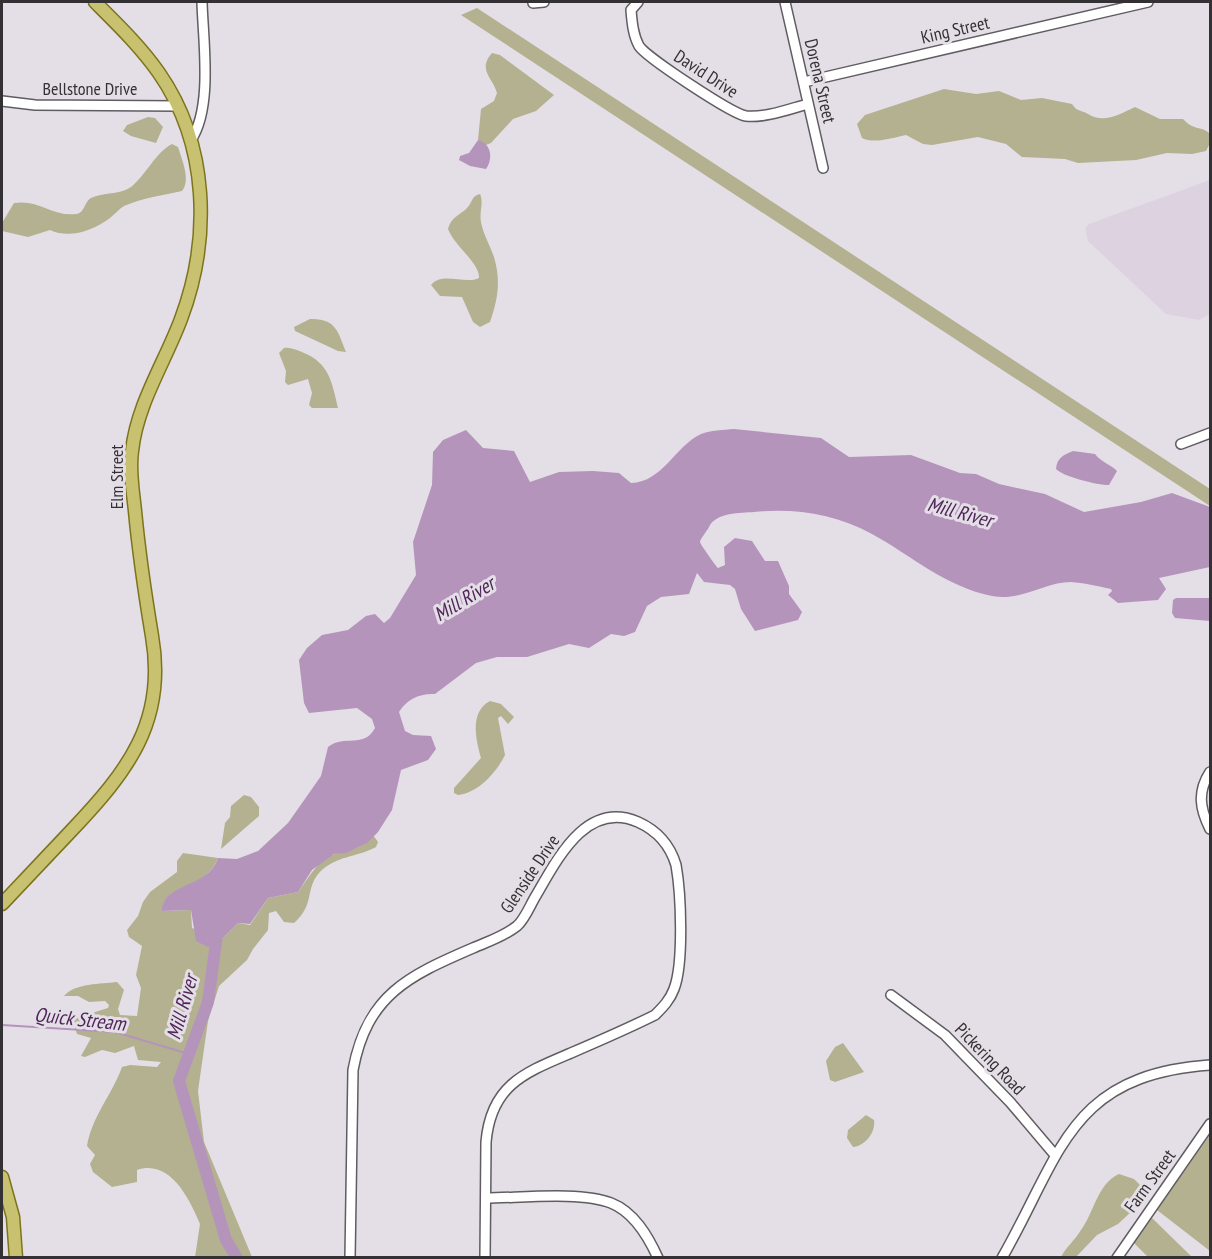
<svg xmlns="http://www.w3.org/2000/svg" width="1212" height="1259" font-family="'PT Sans Narrow',sans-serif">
  <rect width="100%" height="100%" fill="#e4dfe6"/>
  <path fill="#ddd3e0" d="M1210,180V314L1199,320L1166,314L1088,241L1085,228L1089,224Z"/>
  <path fill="#b3b190" d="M477,8L1210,489V506L461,15Z
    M492,53L500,55L554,95L536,111L513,119L491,143L486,145L478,140L481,109L494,101L497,93C493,78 477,70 492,53Z
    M944,89L976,94L999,91L1021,100L1042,98L1072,104C1077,112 1082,110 1088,114C1104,124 1120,114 1135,107L1160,119H1183C1194,131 1202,126 1209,133L1210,143L1206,151L1192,154L1167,153L1136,160L1078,163L1065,159L1022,157L1006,144L978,137L932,145L923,144L906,135C892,138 874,144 862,138L857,124L865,115Z
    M148,117L155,118L163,127L156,143L131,136L123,131L127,125Z
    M172,144L178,147C182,160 191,180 182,191C163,195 143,198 124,206C119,209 115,214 110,218C93,231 69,239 50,230L28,237L2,231V223L14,203C39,199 53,217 76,214C85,213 84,202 91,198C103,192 120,195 131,187C146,175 155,153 172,144Z
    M480,194C484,203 479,212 481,222C483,234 490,245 494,257C501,281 498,299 490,322L480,327L473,322L462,297L440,296L431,285C442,271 465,285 479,278C480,263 455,247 448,229C452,216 459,216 467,208C473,202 471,196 480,194Z
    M310,319C336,318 338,332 346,352L338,351L295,331L294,327Z
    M284,348C291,347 296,350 302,352C330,363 332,383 338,408H312L309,405L312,393L308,379L288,385L285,382L286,371L279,353Z
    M490,701L501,704L514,717L508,724L501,716L498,718L505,755C496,773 478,793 458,795L454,793V788L481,758C476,740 469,712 490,701Z
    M244,795L251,797L259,807V816L221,849L225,823L230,817L231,806Z
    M373,835L378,842L376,847C358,857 334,856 319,873C305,889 315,905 294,923L284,922L276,911L269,913L268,930L253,949L247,960L219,986L208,1021L198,1091L204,1142L252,1257H195L200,1224C189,1198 170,1159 137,1170V1182L112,1187L93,1172L90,1164L95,1155L87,1146C92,1116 112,1095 122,1067L130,1065L157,1067L161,1062L138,1060L134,1046L115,1053L102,1050L85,1057L81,1056L91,1038L77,1034L74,1024L66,1021L108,1008L109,1005L105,1001L89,1002L78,996H64C75,983 101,984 117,982L124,990L118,1009L120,1015L137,1016L141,988L136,975L142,946L129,937L127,930L138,916L143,902L150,892L177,872V861L183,853L218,858C209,885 170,888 162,911L191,910L192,928L222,939L238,923L250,925L268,898L298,892C308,879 318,859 335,854C351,849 361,850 373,835Z
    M843,1043L864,1072L835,1082L830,1080L826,1061L835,1047Z
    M866,1115L874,1120C876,1132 865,1146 853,1147L847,1138L848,1130Z
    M1210,1135V1251L1157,1210Z
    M1119,1174L1134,1179L1142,1187L1133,1210L1118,1224L1097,1235L1076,1257H1061C1067,1246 1075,1240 1081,1230C1094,1213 1097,1184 1119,1174Z
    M1152,1218L1192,1257H1148L1133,1242Z"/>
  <path fill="#b594bc" d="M478,140C492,144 493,159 486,169L470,166L459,160L460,156L469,153Z
    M734,429L821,438L849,457L911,455L960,473L976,474L999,484L1045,494L1084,512L1141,502L1172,493L1210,507V567L1159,578L1166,589L1158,600L1118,603L1108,595L1112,591L1111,589C1098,586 1083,583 1071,582C1045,582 1020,602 992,596C946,587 912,556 872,534C835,514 795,508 754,512C741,513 716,512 709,527C707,531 700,539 700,542C700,544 716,566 718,568L725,565L724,547L735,538L752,541L765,561H778L789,586V594L802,612L798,620L755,631L741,609L735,589L730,585L704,582L697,573L689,594L661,597L647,606L635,632L624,636L611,634L589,648L569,644L527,657H497L476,663L435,694C420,693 407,699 399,712L405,731L413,735L431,736L436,749L428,760L401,770L392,810L378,832L367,843L346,853L334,854L312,870L298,892L268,898L250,924L238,923L222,939L208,947L196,941L191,910L162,911C163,882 208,889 218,858L237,859L258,851L288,823L321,776L328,747C344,734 364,749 375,728L372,719L357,708L309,713L304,703L299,660L307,648L322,635L348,630L366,616L375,614L384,623L390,618L416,575L413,542L432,485L433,452L443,440L466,430L483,448L514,451L530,482L559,472L593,471L619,473L631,483C663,482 675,446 701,434C711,430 723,430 734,429Z
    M1073,451L1095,454C1101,462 1110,464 1117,471L1109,485C1097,485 1064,477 1056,469C1057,458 1063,455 1073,451Z
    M1176,598H1210V621L1175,618L1172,613L1173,600Z"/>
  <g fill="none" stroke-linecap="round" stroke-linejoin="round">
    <path stroke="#b594bc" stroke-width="2" d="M2,1025L115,1032L189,1054"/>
    <path stroke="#b594bc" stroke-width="12" d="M218,927L208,1002L179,1081L226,1240L237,1258"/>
    <g stroke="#605c62" stroke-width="12">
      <path id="minor" d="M638,2L631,10C632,22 633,35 639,46C646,57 732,114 746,116C766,118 789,109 808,104
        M785,2L823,168
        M533,3L544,2
        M804,82L1148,2
        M2,101L35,105L178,106
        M191,140C213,107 203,40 202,2
        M1181,444L1210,433
        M1210,772C1197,792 1200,809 1210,829
        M891,995L945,1035L1010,1102L1055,1155
        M486,1198C518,1198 582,1191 611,1203C634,1212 648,1236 658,1258
        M350,1258L353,1070C367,995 408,976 473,948C489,941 503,937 517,926C524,920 529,908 534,899C556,862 585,799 638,822C658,831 670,845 676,865C681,893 684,963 674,989C670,1000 663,1007 655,1015C627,1029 599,1041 571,1053C524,1073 491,1085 486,1142L485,1258
        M1002,1258C1062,1153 1069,1075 1210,1065
        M1117,1258L1210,1124"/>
    </g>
    <g stroke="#7c741d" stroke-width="15">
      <path id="major" d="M2,904C25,880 48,855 71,831C127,772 167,722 152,636C145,594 139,553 135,511C133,491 129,471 132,451C137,404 165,362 181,319C211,239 209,145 159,73C140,46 117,24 95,2
        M2,1177L13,1217L16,1258"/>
    </g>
    <use href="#minor" stroke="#fff" stroke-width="9"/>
    <use href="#major" stroke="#c8c170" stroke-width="12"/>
  </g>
  <g text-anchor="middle" stroke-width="6" stroke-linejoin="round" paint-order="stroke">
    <g font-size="18" fill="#333134" stroke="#e4dfe6">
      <text transform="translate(955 30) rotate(-13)" y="6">King Street</text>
      <text transform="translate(706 74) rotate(33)" y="6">David Drive</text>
      <text transform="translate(820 81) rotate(77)" y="6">Dorena Street</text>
      <text x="90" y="95">Bellstone Drive</text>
      <text transform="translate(117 477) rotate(-90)" y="6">Elm Street</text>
      <text transform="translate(530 874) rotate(-56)" y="6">Glenside Drive</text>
      <text transform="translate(990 1059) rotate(46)" y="6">Pickering Road</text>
      <text transform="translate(1150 1181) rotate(-54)" y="6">Farm Street</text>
    </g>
    <g font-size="20" font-style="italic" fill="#50265a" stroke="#e4dfe6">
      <text transform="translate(960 512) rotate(15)" y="7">Mill River</text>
      <text transform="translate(464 599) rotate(-31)" y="7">Mill River</text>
      <text transform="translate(182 1007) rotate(-74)" y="7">Mill River</text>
      <text transform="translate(80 1019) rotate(6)" y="7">Quick Stream</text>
    </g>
  </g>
  <rect width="1212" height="1259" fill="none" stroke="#333134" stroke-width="6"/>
</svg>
